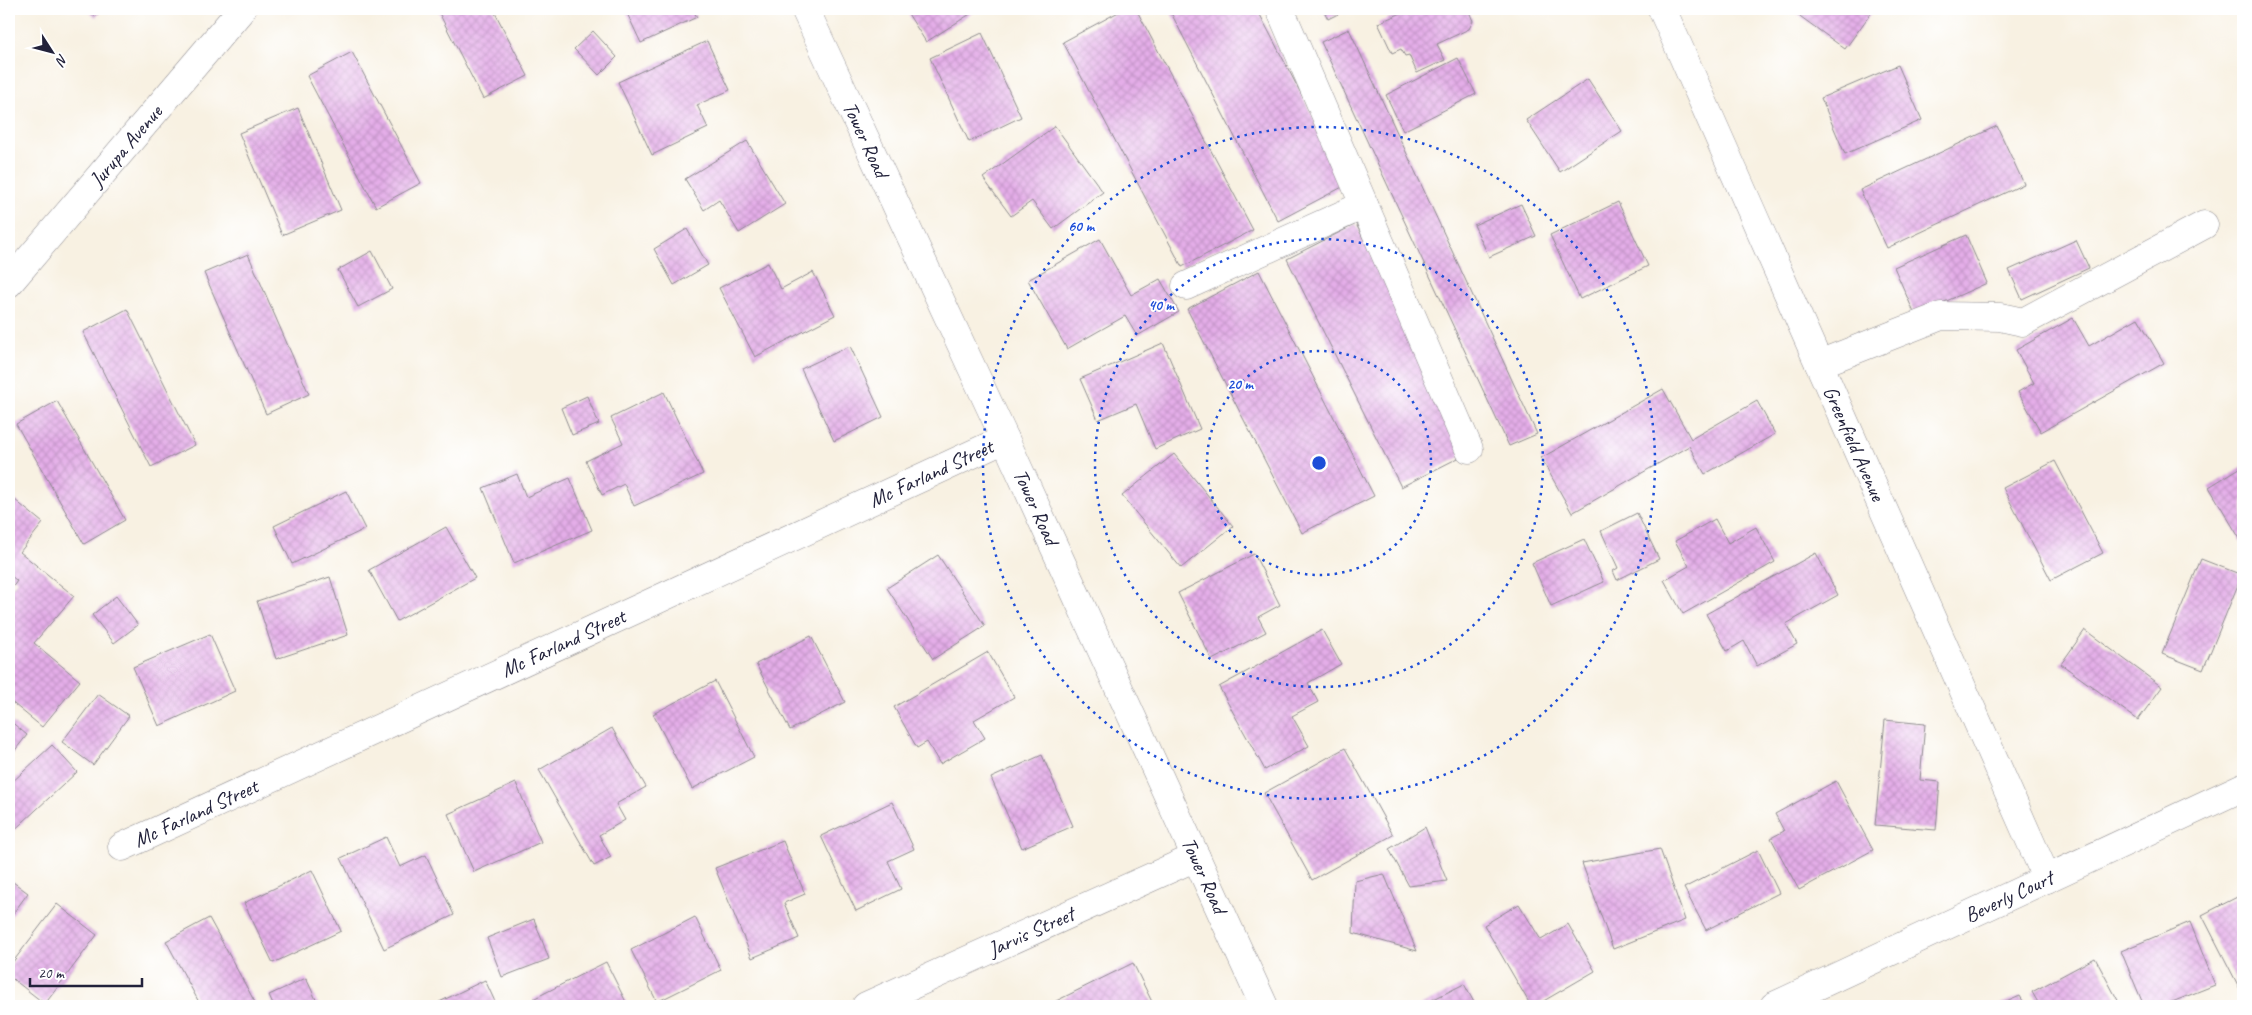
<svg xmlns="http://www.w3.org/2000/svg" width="2252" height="1015" font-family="Caveat,sans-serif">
  <defs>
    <pattern id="building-cross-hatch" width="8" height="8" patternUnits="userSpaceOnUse" patternTransform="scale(1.25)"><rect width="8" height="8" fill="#e4ade8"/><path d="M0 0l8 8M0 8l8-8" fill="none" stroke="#c395c8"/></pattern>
  </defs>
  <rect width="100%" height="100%" fill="#fff"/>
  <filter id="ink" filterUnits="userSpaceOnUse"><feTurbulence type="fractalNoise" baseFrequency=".02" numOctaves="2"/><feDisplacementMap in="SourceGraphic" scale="10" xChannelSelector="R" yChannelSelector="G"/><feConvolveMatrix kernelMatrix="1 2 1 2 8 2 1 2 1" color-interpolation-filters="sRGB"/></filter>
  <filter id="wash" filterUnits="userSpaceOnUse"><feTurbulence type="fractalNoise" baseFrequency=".0096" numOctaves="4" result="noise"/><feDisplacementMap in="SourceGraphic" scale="20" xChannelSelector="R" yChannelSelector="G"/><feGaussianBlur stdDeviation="1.12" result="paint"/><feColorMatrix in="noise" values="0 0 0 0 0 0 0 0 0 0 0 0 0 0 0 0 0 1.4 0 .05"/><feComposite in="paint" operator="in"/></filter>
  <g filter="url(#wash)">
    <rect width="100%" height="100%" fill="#f8f1e2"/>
    <g id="blocks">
      <path fill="url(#building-cross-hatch)" d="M85,9H102L96,17Z
        M437,9H493L528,76L483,99Z
        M625,9H692L697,17L641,43Z
        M905,9H978L926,42Z
        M1124,9H1136L1253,230L1182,267L1063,42Z
        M1169,9H1257L1348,184L1278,221Z
        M1323,9H1348L1328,19Z
        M1411,9H1468L1473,21L1469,29L1437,44L1445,60L1417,73L1409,55L1405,56L1401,49L1392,53L1378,23Z
        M1800,9H1874L1845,49L1797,14Z
        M1349,29L1537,434L1509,446L1321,42Z
        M593,31L617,57L599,75L574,49Z
        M982,33L1021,117L969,142L930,58Z
        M707,41L730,90L697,105L708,128L652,155L618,82Z
        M352,52L421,183L376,207L307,76Z
        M1458,58L1476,94L1403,131L1386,95Z
        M1898,65L1922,120L1845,154L1821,98Z
        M1588,79L1622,131L1560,172L1526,120Z
        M298,108L341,210L282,235L239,133Z
        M1055,126L1103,192L1053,229L1032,201L1011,216L983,178Z
        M1997,126L2024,184L1887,248L1860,190Z
        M747,141L785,204L739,233L719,200L704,210L685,179Z
        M1618,202L1648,266L1580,299L1550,235Z
        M1521,204L1536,236L1489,257L1474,225Z
        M1356,224L1470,452L1401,487L1287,259Z
        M687,229L708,265L674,285L654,249Z
        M1966,235L1987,283L1915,315L1894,267Z
        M1100,239L1131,295L1160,279L1179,312L1137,336L1125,316L1067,349L1028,280Z
        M2076,240L2089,268L2022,299L2009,270Z
        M372,251L392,289L358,307L338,270Z
        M248,254L309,394L266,414L204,273Z
        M768,263L781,289L813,272L835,315L755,357L719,288Z
        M1259,271L1374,496L1302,533L1187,309Z
        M127,309L195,445L151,467L83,332Z
        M2073,318L2089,346L2138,318L2164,363L2041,432L2018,392L2034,383L2016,350Z
        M1163,343L1200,429L1155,449L1136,404L1098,420L1080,379Z
        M850,346L883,417L834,441L801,369Z
        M1663,389L1691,439L1757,401L1775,434L1705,474L1689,446L1572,513L1541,458Z
        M664,392L703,474L634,506L624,484L602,495L586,461L623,443L611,418Z
        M587,396L599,424L572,435L561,408Z
        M57,401L125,520L84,544L16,424Z
        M1174,454L1233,526L1181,568L1122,496Z
        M2055,461L2103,553L2051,580L2003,488Z
        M2243,466V544L2209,487Z
        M517,474L526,497L570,478L592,530L514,563L483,488Z
        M346,491L365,529L292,564L274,526Z
        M9,495L43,523L20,552L74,596L34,643L80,681L42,727L9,700V592L17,581L9,574Z
        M1637,513L1659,559L1617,580L1613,571L1618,568L1601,531Z
        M1715,519L1728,543L1756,527L1775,562L1683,614L1664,580L1689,566L1675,541Z
        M446,527L475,578L397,621L369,570Z
        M1584,539L1604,582L1551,606L1532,563Z
        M1816,553L1838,595L1786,624L1797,644L1757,666L1744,641L1727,651L1706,614Z
        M1254,554L1280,605L1258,617L1266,632L1212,660L1178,593Z
        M938,555L985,626L933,659L887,588Z
        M2201,559L2242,575L2203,670L2162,654Z
        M330,577L348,635L276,659L257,601Z
        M116,596L138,625L114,643L92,615Z
        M1322,630L1341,664L1308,683L1318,702L1292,716L1309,746L1265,770L1219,687Z
        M2085,630L2162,687L2138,720L2061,664Z
        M210,634L235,691L159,726L133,667Z
        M811,636L845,702L790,730L756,664Z
        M988,652L1014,697L974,720L985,738L940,764L927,742L917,748L894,707Z
        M715,681L754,757L692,789L653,714Z
        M98,694L129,716L93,765L62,742Z
        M9,720L27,735L9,758Z
        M1885,720L1925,724L1920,780L1940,782L1936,830L1875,825Z
        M612,728L646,787L616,804L625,820L599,835L611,857L594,866L539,770Z
        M52,745L77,772L9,835V785Z
        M1345,748L1393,835L1312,880L1264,793Z
        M1042,755L1073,826L1022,848L991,778Z
        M1836,781L1873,850L1799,890L1771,838L1784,831L1775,814Z
        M516,783L541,842L474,872L448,814Z
        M892,802L914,849L888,861L901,889L856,911L821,836Z
        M1425,827L1447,881L1409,886L1389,849Z
        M386,837L400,867L426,855L454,915L384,949L341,858Z
        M783,841L805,894L784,903L799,938L752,958L715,868Z
        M1660,849L1685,920L1613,949L1582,863Z
        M1758,850L1779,893L1706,930L1684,888Z
        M312,870L341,931L273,963L244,903Z
        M1384,874L1417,951L1353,933L1355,881Z
        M9,879L28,893L9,919Z
        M2243,894V995L2202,915Z
        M57,904L97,935L45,1004L9,976V967Z
        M1519,904L1541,940L1568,924L1595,971L1535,1006H1531L1484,925Z
        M695,917L721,970L657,1002L631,950Z
        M209,918L257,1006H201L166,941Z
        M534,919L549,959L502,977L487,938Z
        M2190,922L2215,985L2162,1006H2144L2121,951Z
        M2095,958L2121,1006H2040L2032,992Z
        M606,962L628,1006H536L533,999Z
        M1133,963L1154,1006H1046Z
        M306,978L319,1006H274L269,995Z
        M485,980L497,1006H431Z
        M1464,984L1476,1006H1420Z
        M2020,996L2026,1006H1997Z"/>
    </g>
  </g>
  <g filter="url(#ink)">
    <use href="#blocks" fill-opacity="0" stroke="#8d8a8e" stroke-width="1"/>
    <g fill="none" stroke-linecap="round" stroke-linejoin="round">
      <g stroke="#8d8a8e" stroke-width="29">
        <g id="minor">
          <path id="s1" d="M805,9L1005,439L1264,1006"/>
          <path d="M1280,9L1469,449"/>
          <path id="s2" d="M1662,9L2047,879"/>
          <path d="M1186,286L1364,205"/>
          <path d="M1819,364L1941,316L2000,317L2023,322L2204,225"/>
          <path id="s3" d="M122,847L1005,439"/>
          <path id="s4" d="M866,1006L1196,857"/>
          <path id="s5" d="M1774,1006L2243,787"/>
        </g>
      </g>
      <g stroke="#8d8a8e" stroke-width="29">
        <g id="major">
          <path id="s6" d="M9,283L242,9"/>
        </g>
      </g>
      <use href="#minor" stroke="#fff" stroke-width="28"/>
      <use href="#major" stroke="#fff" stroke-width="28"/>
    </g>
  </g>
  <g fill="none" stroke="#1d4ed8" stroke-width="2.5" stroke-dasharray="2.5 5">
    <circle cx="1319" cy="463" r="112"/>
    <circle cx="1319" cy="463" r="224"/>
    <circle cx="1319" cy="463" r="336"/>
  </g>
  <g text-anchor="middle" stroke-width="4" stroke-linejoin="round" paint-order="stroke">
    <g font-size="21" fill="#22223b" stroke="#fff">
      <text dy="7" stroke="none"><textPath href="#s1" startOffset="144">Tower Road</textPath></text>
      <text dy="7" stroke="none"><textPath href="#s6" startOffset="180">Jurupa Avenue</textPath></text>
      <text dy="7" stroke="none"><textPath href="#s2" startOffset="475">Greenfield Avenue</textPath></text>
      <text dy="7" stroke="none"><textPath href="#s3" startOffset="891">Mc Farland Street</textPath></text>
      <text dy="7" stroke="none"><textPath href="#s1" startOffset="549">Tower Road</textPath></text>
      <text dy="7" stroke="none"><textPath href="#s3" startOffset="486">Mc Farland Street</textPath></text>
      <text dy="7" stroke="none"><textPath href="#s3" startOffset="81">Mc Farland Street</textPath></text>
      <text dy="7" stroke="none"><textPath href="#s1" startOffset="954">Tower Road</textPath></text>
      <text dy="7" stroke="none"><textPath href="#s5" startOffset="259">Beverly Court</textPath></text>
      <text dy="7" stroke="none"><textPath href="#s4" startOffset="181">Jarvis Street</textPath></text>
    </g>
  </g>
  <circle cx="1319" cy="463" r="8" fill="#1d4ed8" stroke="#fff" stroke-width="2.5"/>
  <g font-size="15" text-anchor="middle" font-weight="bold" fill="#1d4ed8" stroke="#fff" stroke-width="4" stroke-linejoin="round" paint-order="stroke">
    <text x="1081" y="231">60 m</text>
    <text x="1161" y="310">40 m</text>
    <text x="1240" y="389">20 m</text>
  </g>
  <rect width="2252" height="1015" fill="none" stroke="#fff" stroke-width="30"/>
  <g transform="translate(52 52) rotate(126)" stroke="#ffffff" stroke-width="4" paint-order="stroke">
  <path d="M0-4L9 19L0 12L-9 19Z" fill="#22223b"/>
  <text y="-8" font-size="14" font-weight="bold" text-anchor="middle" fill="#22223b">N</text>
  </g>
  <path d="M30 978v8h112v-8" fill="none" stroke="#22223b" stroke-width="2.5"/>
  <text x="38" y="978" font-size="15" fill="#22223b" stroke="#ffffff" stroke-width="4" paint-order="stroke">20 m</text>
</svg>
